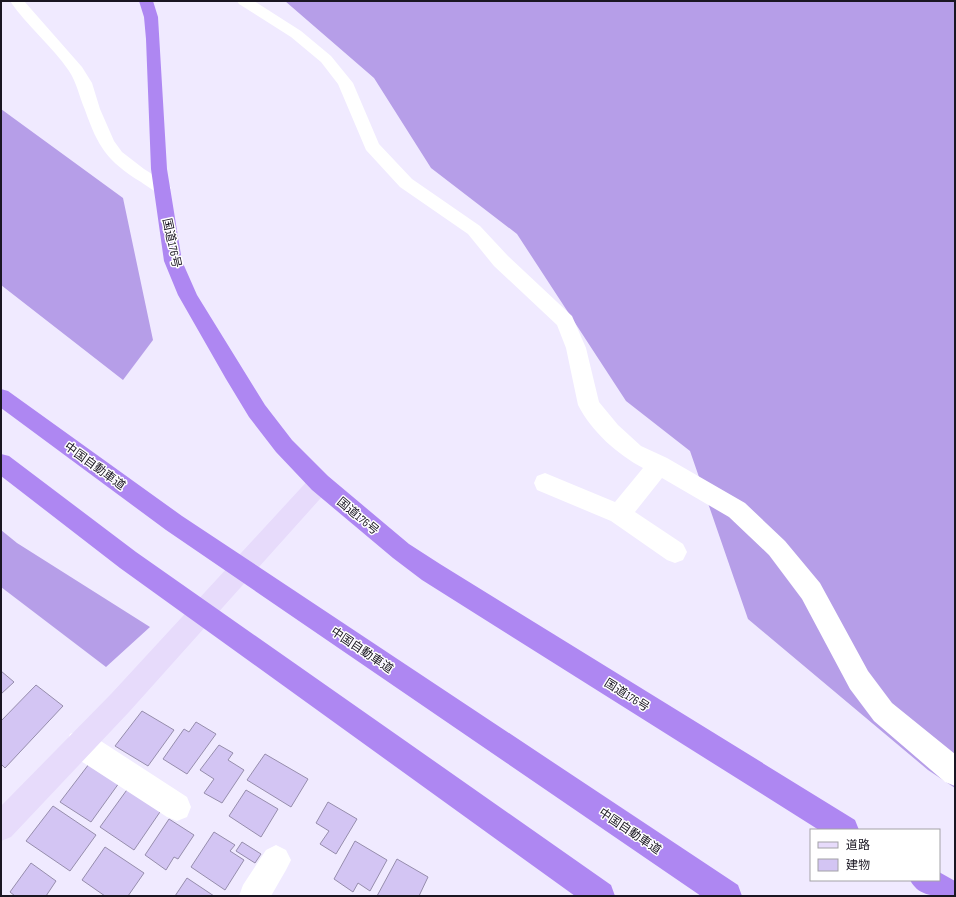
<svg xmlns="http://www.w3.org/2000/svg" width="956" height="897" font-family="'Sofia Sans Condensed','Noto Sans JP',sans-serif">
  <rect width="100%" height="100%" fill="#f0eaff"/>
  <path fill="#b69ee8" d="M285,1H955V788L928,770L748,619L690,451L626,401L517,234L431,168L374,78Z
    M1,109L123,198L153,340L123,380L1,285Z
    M1,530L17,543L150,627L106,667L1,587Z"/>
  <path fill="#d3c5f3" stroke="#968dac" d="M1,671L14,682L1,694Z
    M36,685L63,706L5,768L1,764V721Z
    M142,711L174,730L148,766L115,746Z
    M196,722L216,734L187,774L163,759L184,729L189,732Z
    M219,745L233,753L228,760L244,770L222,803L204,793L214,779L200,770Z
    M265,754L308,779L291,807L247,780Z
    M89,764L119,783L91,822L60,802Z
    M129,787L162,809L134,850L100,827Z
    M246,790L278,809L261,837L229,816Z
    M328,802L357,819L336,854L320,844L329,831L316,823Z
    M53,806L96,835L70,871L26,841Z
    M169,819L194,835L178,859L174,857L166,870L145,855Z
    M214,832L235,845L230,851L244,860L225,890L191,867Z
    M355,841L387,860L370,891L358,883L353,892L334,879Z
    M242,842L261,854L255,863L236,851Z
    M105,847L144,873L128,896H105L82,880Z
    M397,859L428,877L419,896H377Z
    M31,863L56,881L46,896H15L10,892Z
    M187,878L214,896H175Z"/>
  <g fill="none" stroke-linecap="round" stroke-linejoin="round">
    <path fill="#fff" fill-rule="evenodd" d="M10,1H24L82,67L92,83L100,109L114,141L122,152L144,169L168,184L171,188L168,192C157,195 150,188 141,182C107,161 98,147 85,110C79,96 77,83 69,71C52,46 27,26 10,1Z
      M237,1H254L301,31L331,56L353,83L379,144L412,179L480,226L508,256L572,316L586,348L599,402L618,425L641,446L667,458L745,503L785,541L820,583L868,671L892,703L955,754V786L945,782L874,721L850,689L802,599L769,555L729,517L662,478L635,512L683,544L687,552L683,560L675,563L667,560L611,521L537,490L534,483L537,476L545,473L615,502L643,468C617,454 592,432 578,405L566,348L557,325L494,266L468,234L400,187L366,150L338,84L321,62L291,37L239,4Z
      M80,730L90,734L187,797L191,807L187,817L177,821L167,817L70,754L66,744L70,734Z
      M276,845L286,850L291,860L286,870L271,896H239L243,885L266,850Z"/>
    <path fill="#e7dbfb" fill-rule="evenodd" d="M320,473L328,476L331,483L328,490L129,712L11,837L1,841V806L111,694L312,476Z"/>
    <path fill="#ae87f2" fill-rule="evenodd" d="M139,1H153L158,17L167,169L182,261L197,295L265,405L292,440L328,476L409,544L440,564L855,820L859,830H819L422,580L393,558L312,490L276,452L249,417L226,379L178,295L164,261L151,169L146,39L144,17Z
      M1,389L8,391L182,516L738,885L742,896H701L166,530L1,408Z
      M1,454L9,456L136,552L611,885L615,896H575L120,568L1,476Z
      M939,872L955,881V896C934,896 919,897 910,880H939Z"/>
  </g>
  <g text-anchor="middle" stroke-width="3" stroke-linejoin="round" paint-order="stroke">
    <g font-size="12" fill="#1a1622" stroke="#fff">
      <text transform="translate(172 243) rotate(78)" y="4">国道176号</text>
      <text transform="translate(95 466) rotate(36)" y="4">中国自動車道</text>
      <text transform="translate(358 516) rotate(40)" y="4">国道176号</text>
      <text transform="translate(362 650) rotate(34)" y="4">中国自動車道</text>
      <text transform="translate(627 695) rotate(32)" y="4">国道176号</text>
      <text transform="translate(630 831) rotate(34)" y="4">中国自動車道</text>
    </g>
  </g>
  <rect width="956" height="897" fill="none" stroke="#1a1622" stroke-width="4"/>
  <rect x="810" y="829" width="130" height="52" fill="#ffffff" stroke="#a3a2a7"/>
  <rect x="818" y="842" width="20" height="6" fill="#e7dbfb" stroke="#a3a2a7"/>
  <text x="846" y="849" font-size="12" fill="#1a1622">道路</text>
  <rect x="818" y="859" width="20" height="12" fill="#d3c5f3" stroke="#a3a2a7"/>
  <text x="846" y="869" font-size="12" fill="#1a1622">建物</text>
</svg>
